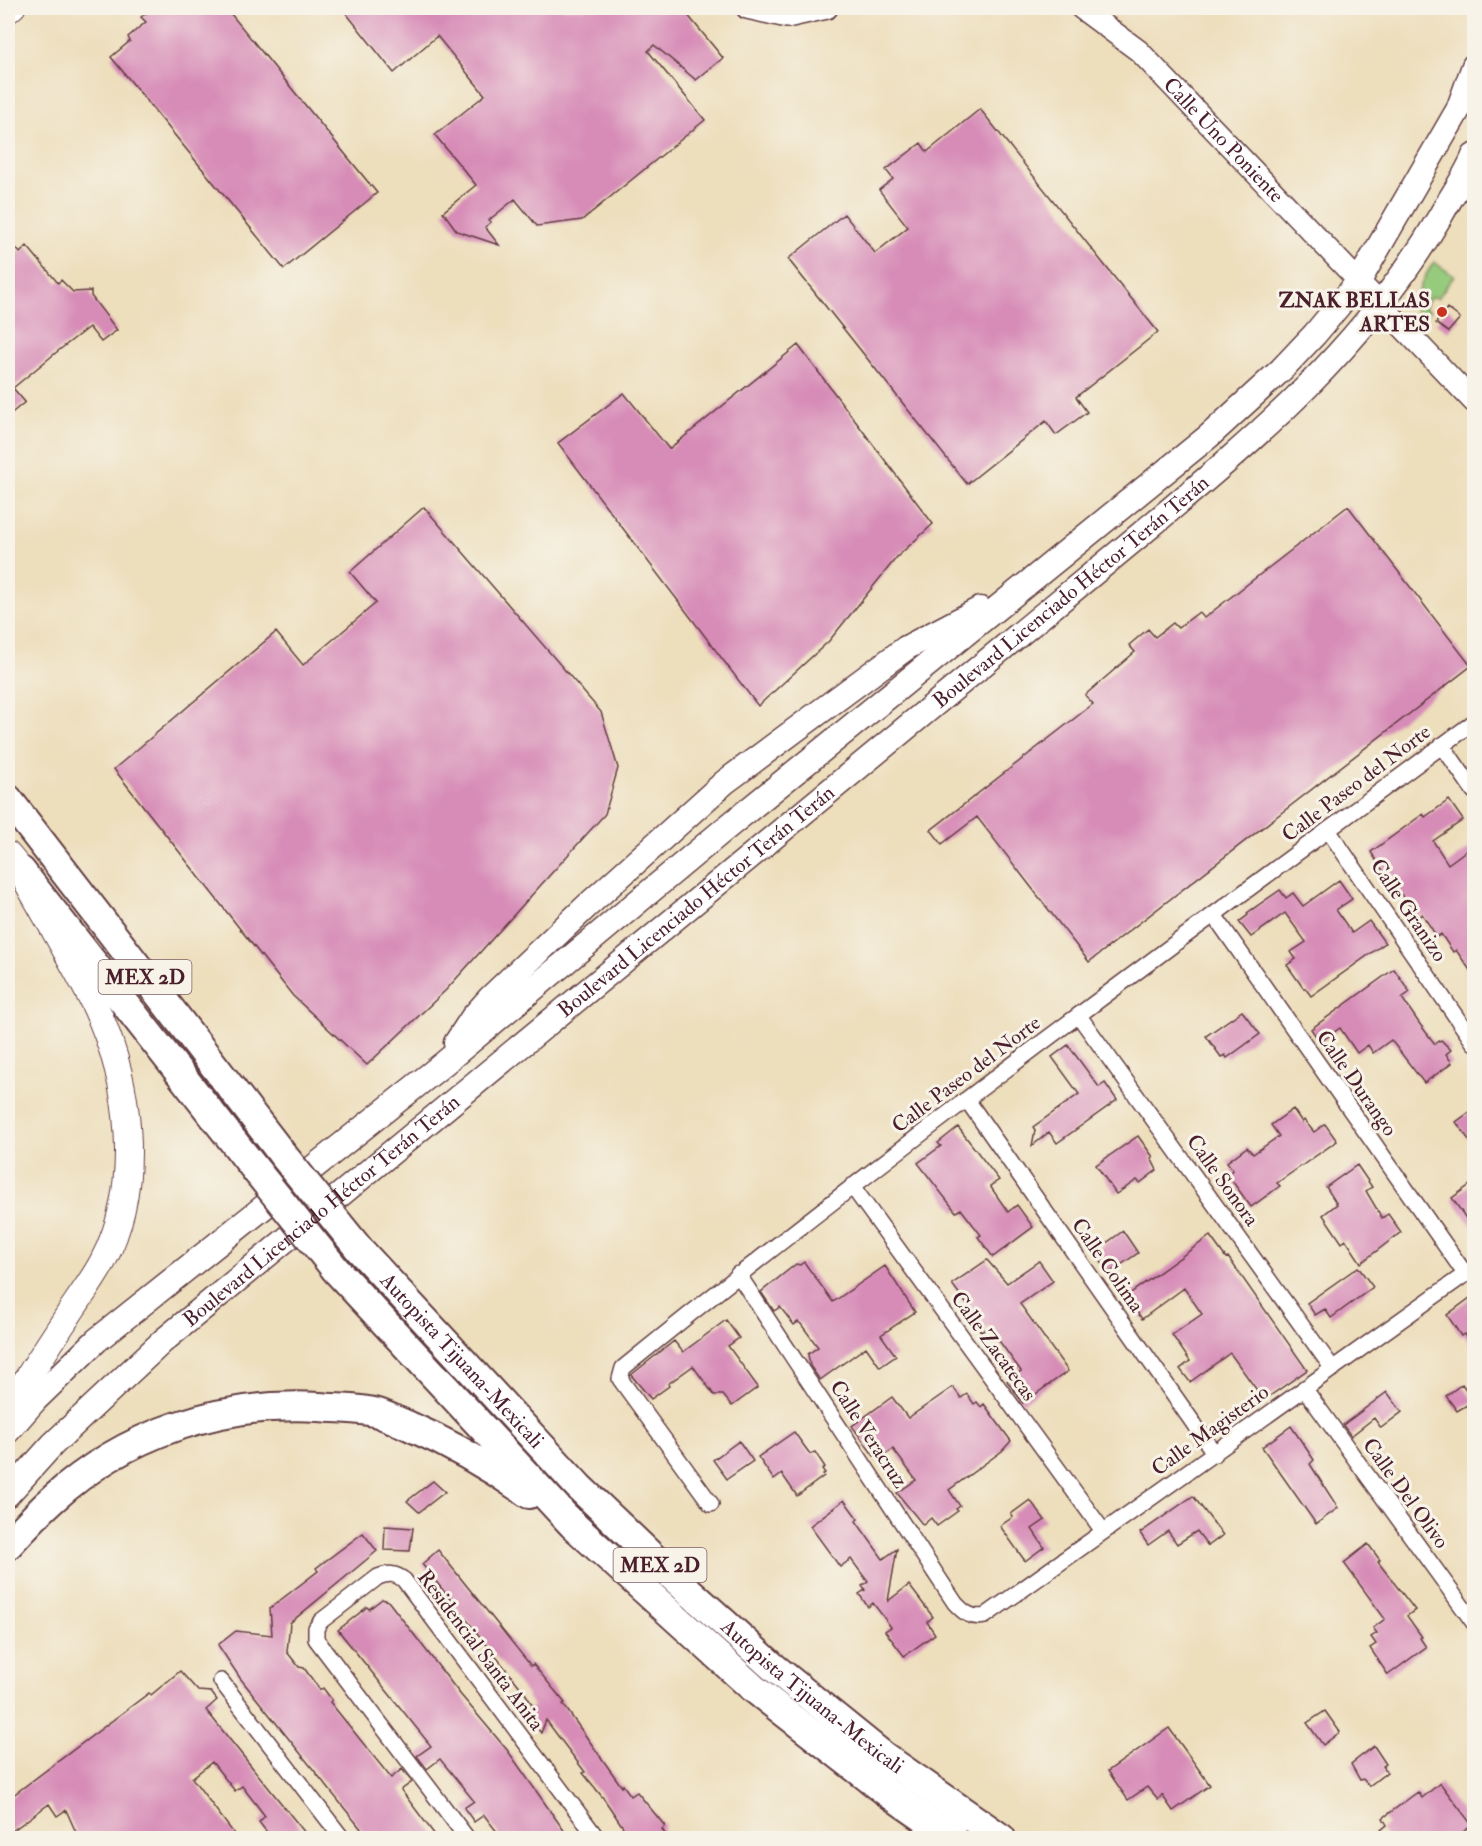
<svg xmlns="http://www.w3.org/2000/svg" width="1482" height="1846" font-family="'IM FELL Double Pica',serif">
  <rect width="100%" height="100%" fill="#f7f3e8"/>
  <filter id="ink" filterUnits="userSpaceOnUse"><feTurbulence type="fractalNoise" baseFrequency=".0167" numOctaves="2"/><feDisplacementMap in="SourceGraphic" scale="12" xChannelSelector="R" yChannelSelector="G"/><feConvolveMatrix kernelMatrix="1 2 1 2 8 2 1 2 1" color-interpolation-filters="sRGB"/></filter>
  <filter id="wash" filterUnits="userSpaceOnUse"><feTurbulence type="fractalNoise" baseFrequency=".008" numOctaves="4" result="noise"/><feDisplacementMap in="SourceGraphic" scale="24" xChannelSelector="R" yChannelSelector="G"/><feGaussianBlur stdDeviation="1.35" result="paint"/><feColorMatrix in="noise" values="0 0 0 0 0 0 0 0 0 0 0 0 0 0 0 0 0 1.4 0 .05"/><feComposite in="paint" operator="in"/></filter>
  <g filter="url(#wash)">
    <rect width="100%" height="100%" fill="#eddebc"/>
    <path fill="#96cb7d" stroke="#707554" stroke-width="1.5" d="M1434,262L1454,276L1438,298L1431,297L1424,308L1430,311L1422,321L1416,316C1414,295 1423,278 1434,262Z"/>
    <g id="blocks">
      <path fill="#d78cb7" d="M153,8H226L377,193L284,269L111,57L130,41L128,37L146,22L141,17Z
        M342,8H682L723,58L696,80L654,45L648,51L705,120L582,220L537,226L515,199L489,220L491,222L485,227L499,245L457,231L443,212L476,185L435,135L485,95L437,36L394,73Z
        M980,109L1158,332L1076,397L1087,412L1056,435L1046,421L967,484L788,259L844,214L875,253L908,227L879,190L893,179L886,170L921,143L927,152Z
        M8,238L20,253L27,246L58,283L61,280L73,292L91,291V296L117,330L101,342L89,327L58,351L13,388L25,402L8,416Z
        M1447,308L1460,318L1448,332L1436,323Z
        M798,345L933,524L897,557L829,641L758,706L558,443L624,393L669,449Z
        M1348,506L1471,666L1089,962L977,817L942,844L931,830L1093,704L1085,695L1135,652L1129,645L1148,629L1155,637L1173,623L1178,628L1199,612L1204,618Z
        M424,507L601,712L618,768L605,814L446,990L367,1065L293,996L114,769L276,632L303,665L376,603L350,572Z
        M1449,800L1463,820L1433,841L1448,864L1474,845V976L1456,950L1453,952L1441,934L1437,937L1422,914L1418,917L1379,865L1371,852L1423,814L1425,817Z
        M1339,880L1352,899L1336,910L1352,933L1369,921L1385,943L1311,996L1305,988L1304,989L1287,965L1296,959L1291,952L1306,942L1285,913L1251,937L1239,922L1248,915L1247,913L1280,890L1286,898L1293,893L1303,906Z
        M1394,969L1410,992L1402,998L1419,1023L1435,1044L1441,1040L1451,1050L1446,1054L1452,1063L1424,1083L1391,1040L1373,1053L1368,1045L1357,1053L1340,1028L1320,1042L1311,1029Z
        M1242,1011L1260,1034L1227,1058L1225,1055L1221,1057L1206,1036Z
        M1068,1045L1099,1087L1105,1083L1117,1100L1057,1143L1049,1132L1032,1146L1035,1130L1033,1127L1079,1094L1052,1057Z
        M1293,1109L1302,1122L1304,1120L1314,1132L1325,1124L1337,1141L1277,1183L1280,1186L1251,1207L1227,1174L1233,1170L1227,1162L1247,1147L1253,1154L1279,1136L1271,1125Z
        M1474,1109V1147L1456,1122Z
        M958,1127L999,1180L990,1186L1008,1212L1017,1205L1033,1227L993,1257L978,1237L981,1235L961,1209L956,1212L918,1163L941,1146L938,1143Z
        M1138,1136L1153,1157L1151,1158L1157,1170L1140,1183L1137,1180L1116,1194L1096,1165Z
        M1357,1165L1372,1187L1366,1191L1382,1218L1388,1214L1401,1232L1361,1263L1346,1240L1342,1243L1323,1215L1337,1204L1326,1187Z
        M1474,1182V1230L1452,1198Z
        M1123,1231L1138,1253L1109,1273L1094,1252Z
        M1210,1236L1226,1258L1228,1257L1307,1370L1264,1400L1230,1353L1190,1382L1180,1369L1190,1361L1172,1335L1202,1314L1184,1288L1142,1319L1130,1302L1132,1300L1128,1295Z
        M987,1260L1007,1283L1039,1261L1053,1281L1020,1304L1068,1371L1023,1403L1007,1381L1021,1371L989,1327L981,1332L968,1312L971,1310L952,1284Z
        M804,1262L833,1302L885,1266L915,1312L881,1335L896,1356L880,1367L866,1347L820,1380L810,1366L808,1354L818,1347L801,1324L798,1322L794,1325L780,1307L774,1311L761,1292L796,1264L800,1265Z
        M1358,1267L1373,1287L1331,1318L1325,1309L1315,1315L1307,1303Z
        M1474,1295V1349L1464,1334L1461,1336L1447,1315Z
        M726,1320L739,1338L728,1346L758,1387L732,1406L723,1395H714L693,1366L668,1384L669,1386L651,1399L631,1375L674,1341L683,1352Z
        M1462,1384L1474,1401L1457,1411L1446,1396Z
        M953,1387L961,1398L967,1394L974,1404L977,1402L981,1407L984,1404L1011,1441L1002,1451L949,1490L960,1506L956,1509L958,1511L937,1526L931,1518L923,1525L897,1493L916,1480L893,1449L886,1454L883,1450L874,1456L852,1426L892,1397L908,1418Z
        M1387,1392L1402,1412L1381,1428L1374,1418L1351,1436L1343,1425Z
        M1291,1426L1314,1460L1310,1464L1338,1508L1316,1524L1262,1447Z
        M794,1432L810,1454L815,1452L825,1467L822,1469L825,1473L823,1474L824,1476L797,1496L782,1474L774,1480L758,1457Z
        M739,1441L753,1461L727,1479L713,1460Z
        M433,1481L445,1492L419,1512L407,1501Z
        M1193,1496L1223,1535L1208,1546L1197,1531L1177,1544L1168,1531L1148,1545L1140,1533Z
        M844,1500L858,1519L856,1521L883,1559L897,1549L888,1601L909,1585L933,1617L927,1622L935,1634L904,1656L885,1631L891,1627L873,1603L868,1607L859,1594L865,1590L862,1586L868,1582L851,1559L840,1567L810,1526Z
        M1030,1500L1045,1520L1032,1529L1044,1547L1025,1561L1000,1526L1013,1517L1011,1514Z
        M385,1526L413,1528L410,1551L384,1550Z
        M363,1533L377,1551L290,1623L287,1652L299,1667L304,1668L320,1690L323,1688L332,1700L330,1702L391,1778L402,1769L412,1782L401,1790L438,1839H369L240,1678L218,1645L236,1631L272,1635L270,1608L318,1571L316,1568Z
        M1368,1544L1380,1560L1378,1562L1415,1610L1407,1616L1422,1637L1420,1638L1426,1647L1388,1675L1370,1648L1376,1644L1371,1637L1377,1633L1373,1628L1385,1619L1344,1563Z
        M438,1550L531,1666L533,1664L565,1703L563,1704L622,1787L623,1785L631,1796L637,1792L665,1826L662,1829L668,1839H631L604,1799L583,1773L585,1772L546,1720L541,1733L525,1713L533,1706L525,1693L422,1564Z
        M382,1599L388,1601L460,1694L508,1751L570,1839L501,1837L484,1815L474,1822L464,1808L474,1801L440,1759L427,1769L417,1756L431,1746L338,1630L367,1607L369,1609Z
        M180,1671L198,1691L211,1692L217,1700L206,1710L310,1839H272L259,1822L265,1816L242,1786L235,1791L212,1762L192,1778L238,1839H79L66,1810L57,1816L49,1804L8,1834V1799L149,1693L151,1695Z
        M1325,1711L1340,1732L1323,1745L1307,1723Z
        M1169,1728L1210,1785L1173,1811L1162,1795L1158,1800L1147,1787L1128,1800L1108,1771Z
        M1374,1746L1386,1764L1383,1766L1387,1772L1369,1786L1363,1779L1360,1780L1351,1764Z
        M1440,1783L1472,1825L1454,1839H1387L1381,1830L1387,1825L1383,1818L1411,1797L1418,1792L1422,1798Z"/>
    </g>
  </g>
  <g filter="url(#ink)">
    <use href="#blocks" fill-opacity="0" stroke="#623c41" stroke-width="1.5"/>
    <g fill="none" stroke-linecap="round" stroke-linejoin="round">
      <g stroke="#623c41" stroke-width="18">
        <path id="minor" d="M1442,745L1474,791
          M1328,830L1474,1043
          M1214,915L1466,1275
          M1079,1016L1333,1369
          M967,1100L1215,1454
          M852,1186L1103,1531
          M738,1274L955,1603C964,1613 972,1619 985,1616L1474,1268
          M1304,1388L1474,1623
          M711,1504L620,1379L623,1368C900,1143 1188,934 1474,722
          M221,1681L342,1838
          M467,1838L316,1639V1628L321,1621L378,1577C389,1573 395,1573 404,1580L597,1838"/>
      </g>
      <g stroke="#623c41" stroke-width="22">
        <path id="tertiary" d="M8,14L15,8"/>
      </g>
      <g stroke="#623c41" stroke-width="24">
        <g id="secondary">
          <path d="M747,8L787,17L827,8"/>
          <path id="s1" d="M1081,8L1139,51L1474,402"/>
        </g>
      </g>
      <g stroke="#623c41" stroke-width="27">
        <g id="primary">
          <path d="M456,1043L473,1017L490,998L588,905L725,782L906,648L980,609"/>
          <path d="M8,1431L35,1400L97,1340L442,1065L720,833L1209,436L1281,370L1315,334L1359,281L1458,110L1474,66"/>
          <path id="s2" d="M8,1494L53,1444L163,1341L1141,534C1258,436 1363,349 1441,215C1452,195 1466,176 1474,156"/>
        </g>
      </g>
      <g stroke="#623c41" stroke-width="28">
        <path id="trunk" d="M8,855L21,871C45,916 73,960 95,1006C131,1082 143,1185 103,1261C93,1280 80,1297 69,1314C48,1346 27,1378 8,1410"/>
      </g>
      <g stroke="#623c41" stroke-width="32">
        <g id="motorway">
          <path d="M8,799L283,1155"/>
          <path d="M21,871L259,1174"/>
          <path id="s3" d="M359,1249L579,1487L670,1574L772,1666L882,1755L1001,1838"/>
          <path d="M336,1270L573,1525L753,1688L884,1790L953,1838"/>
          <path d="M8,1545C22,1530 36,1514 52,1500C124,1434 221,1401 319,1407C338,1409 359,1408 378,1413C387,1416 397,1421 407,1425C451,1444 491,1467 529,1494"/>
        </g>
      </g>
      <use href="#minor" stroke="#fff" stroke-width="15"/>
      <use href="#tertiary" stroke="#fff" stroke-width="20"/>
      <use href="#secondary" stroke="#fff" stroke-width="21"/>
      <use href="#primary" stroke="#fff" stroke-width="24"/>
      <use href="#trunk" stroke="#fff" stroke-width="26"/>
      <use href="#motorway" stroke="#fff" stroke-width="28"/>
      <g stroke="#623c41" stroke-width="32" stroke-linecap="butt">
        <path id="motorway-bridge" d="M283,1155L359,1249
          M259,1174L336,1270"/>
      </g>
      <use href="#motorway-bridge" stroke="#fff" stroke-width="28"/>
    </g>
  </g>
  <circle fill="#c8321e" stroke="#f7f3e8" stroke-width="2" cx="1442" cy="312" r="6"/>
  <g text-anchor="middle" stroke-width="6" stroke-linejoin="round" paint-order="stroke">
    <g fill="#f7f3e8" stroke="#7e5f64" stroke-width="1.5">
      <rect x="98.5" y="960" width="93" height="34" rx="4.5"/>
      <rect x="613.5" y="1548" width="93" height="34" rx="4.5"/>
    </g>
    <g font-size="20" font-weight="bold" fill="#4a1f2b">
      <text x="145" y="984">MEX 2D</text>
      <text x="660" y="1572">MEX 2D</text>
    </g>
    <g font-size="21" fill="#4a1f2b" stroke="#f7f3e8">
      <text dy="7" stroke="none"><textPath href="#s1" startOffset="195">Calle Uno Poniente</textPath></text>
      <text dy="7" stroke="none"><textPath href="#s2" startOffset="1395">Boulevard Licenciado Héctor Terán Terán</textPath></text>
      <text transform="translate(1356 783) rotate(-37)" y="7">Calle Paseo del Norte</text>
      <text dy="7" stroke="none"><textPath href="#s2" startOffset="909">Boulevard Licenciado Héctor Terán Terán</textPath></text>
      <text transform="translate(1409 910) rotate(56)" y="7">Calle Granizo</text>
      <text transform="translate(966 1074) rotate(-37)" y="7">Calle Paseo del Norte</text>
      <text transform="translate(1357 1083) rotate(55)" y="7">Calle Durango</text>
      <text transform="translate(1223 1180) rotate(54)" y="7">Calle Sonora</text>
      <text dy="7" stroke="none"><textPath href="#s2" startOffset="423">Boulevard Licenciado Héctor Terán Terán</textPath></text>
      <text transform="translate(1108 1265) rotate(55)" y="7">Calle Colima</text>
      <text transform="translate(994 1346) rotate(54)" y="7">Calle Zacatecas</text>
      <text dy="7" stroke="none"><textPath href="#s3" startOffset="152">Autopista Tijuana-Mexicali</textPath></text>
      <text transform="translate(1210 1430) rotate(-36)" y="7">Calle Magisterio</text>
      <text transform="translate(869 1434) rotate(57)" y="7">Calle Veracruz</text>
      <text transform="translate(1406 1493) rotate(54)" y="7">Calle Del Olivo</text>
      <text transform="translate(481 1650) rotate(53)" y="7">Residencial Santa Anita</text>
      <text dy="7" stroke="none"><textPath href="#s3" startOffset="638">Autopista Tijuana-Mexicali</textPath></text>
    </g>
    <g font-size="21" font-weight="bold" fill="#4a1f2b" stroke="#f7f3e8" text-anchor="end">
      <text x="1430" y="307">ZNAK BELLAS<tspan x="1430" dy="24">ARTES</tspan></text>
    </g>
  </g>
  <rect width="1482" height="1846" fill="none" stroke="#f7f3e8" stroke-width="30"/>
</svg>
